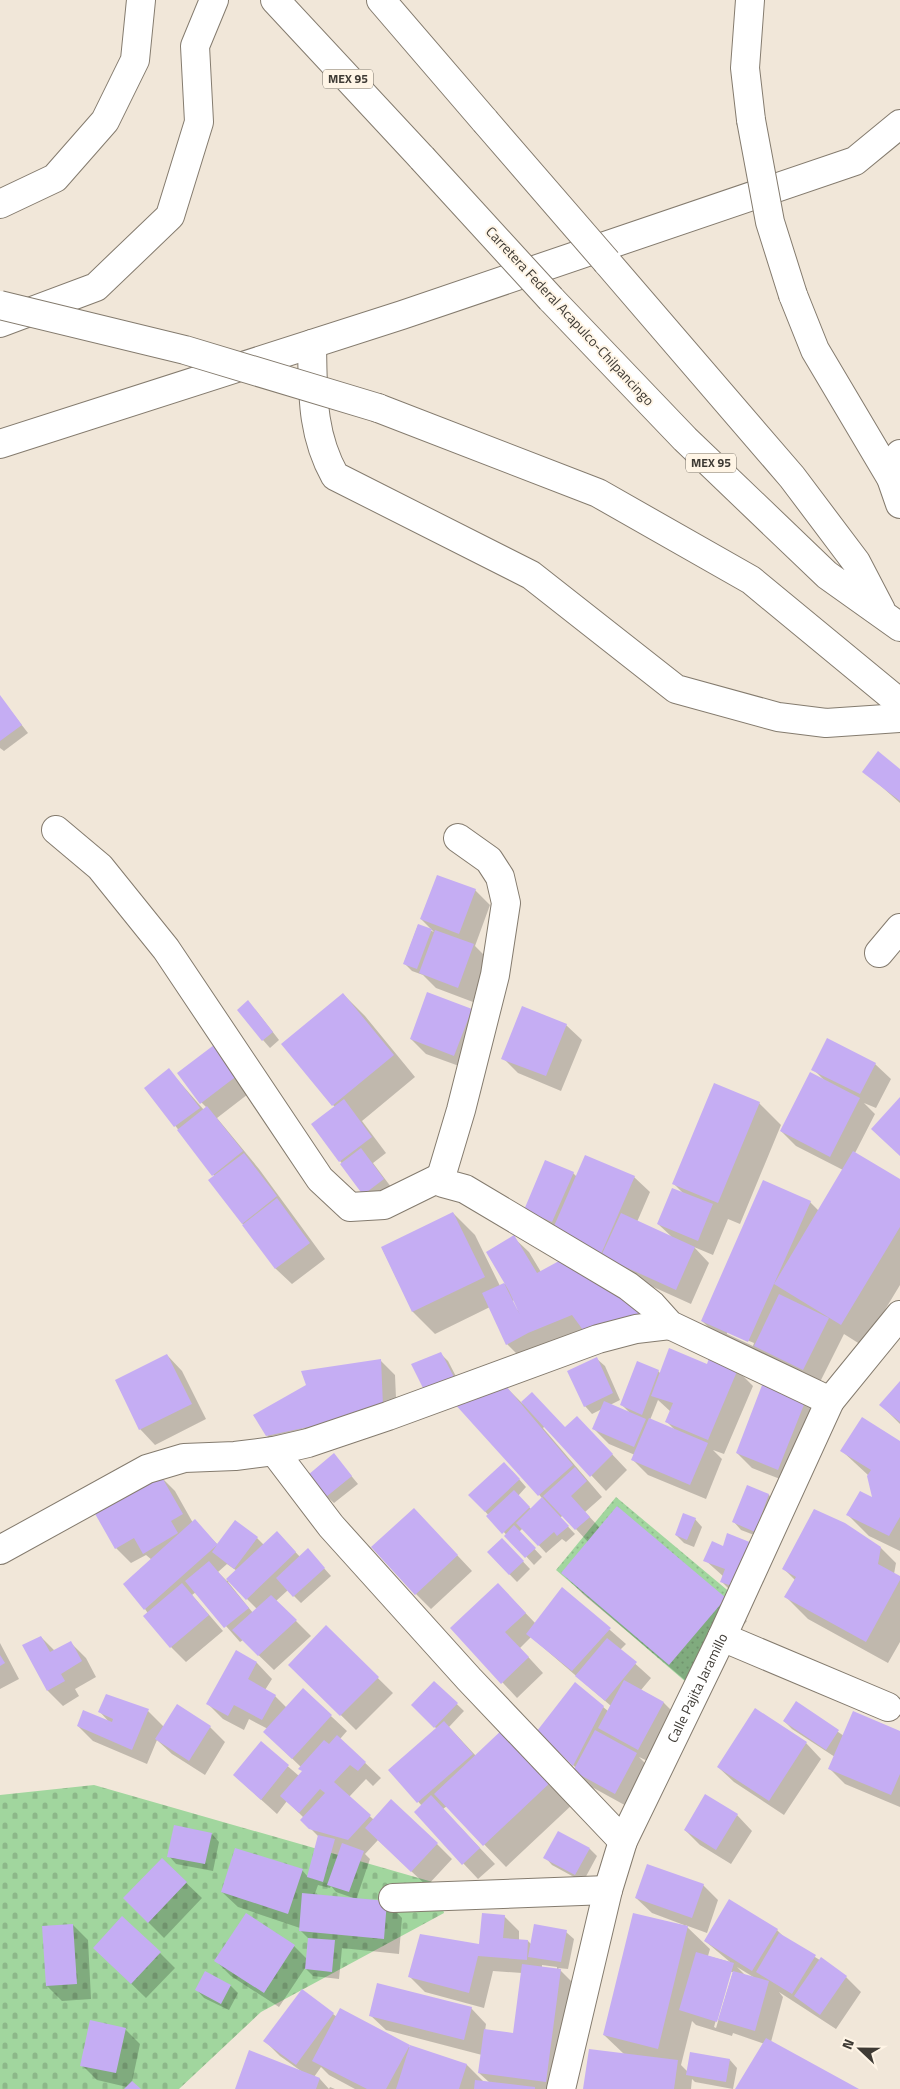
<svg xmlns="http://www.w3.org/2000/svg" width="900" height="2089" font-family="'Titillium Web',sans-serif">
  <defs>
    <pattern id="cemetery-stones" width="16" height="16" patternUnits="userSpaceOnUse" patternTransform="scale(1.25)"><rect width="16" height="16" fill="#a1d69e"/><path d="M2 7V4a2 2 0 0 1 4 0v3zM10 15v-3a2 2 0 0 1 4 0v3z" fill="#8cb889"/></pattern>
    <pattern id="park-dots" width="8" height="8" patternUnits="userSpaceOnUse" patternTransform="scale(1.25)"><rect width="8" height="8" fill="#a1d69e"/><path d="M2 2h.1M6 6h.1" fill="none" stroke="#8cb889" stroke-width="1.8" stroke-linecap="round"/></pattern>
  </defs>
  <rect width="100%" height="100%" fill="#f1e7d9"/>
  <path fill="url(#cemetery-stones)" d="M94,1785L436,1883L444,1913L261,2012L179,2089H0V1795Z"/>
  <path fill="url(#park-dots)" d="M616,1497L738,1599L687,1683L556,1570Z"/>
  <path fill="#0003" fill-rule="evenodd" d="M0,697L28,733L4,751L0,748Z
    M900,770V803L864,771Z
    M475,890L490,905L475,946L489,960L473,1002L436,988L423,975L412,971L404,963L418,925L434,932L421,919Z
    M343,994L365,1016L415,1077L362,1121L386,1153L373,1163L391,1187L372,1202L340,1161L335,1107L333,1105Z
    M255,1009L279,1040L270,1048L263,1040Z
    M471,1010L487,1025L470,1070L426,1054L411,1039Z
    M566,1025L582,1040L561,1091L518,1073L503,1058Z
    M229,1062L252,1091L217,1118L259,1169L325,1259L292,1284L276,1269L210,1180L215,1177L146,1088L169,1070L204,1110L207,1108L200,1101Z
    M875,1064L891,1079L876,1108L864,1103L875,1114L855,1153L900,1181V1285L863,1346L844,1334L819,1384L725,1343L702,1321L810,1202L819,1211L843,1170L796,1146L781,1131L824,1080L813,1069ZM727,1332L754,1343L753,1346L727,1334Z
    M759,1103L781,1125L740,1224L728,1219L713,1255L694,1247L709,1263L691,1304L618,1271L525,1210L573,1173L577,1177H634L650,1192L637,1222L672,1237L658,1224L684,1194L673,1183Z
    M453,1213L475,1235L500,1286L506,1283L513,1237L529,1252L541,1272L643,1313L658,1327L522,1359L507,1344L490,1307L435,1334L413,1312L382,1248ZM515,1300L519,1309L517,1310L512,1301Z
    M441,1354L448,1361L462,1388L432,1397Z
    M167,1355L182,1371L206,1419L155,1445L140,1429L116,1381Z
    M597,1359L605,1366L620,1400L610,1405L630,1413L622,1405L658,1371L661,1374L707,1365L737,1370L753,1386L724,1454L713,1450L722,1459L706,1499L648,1475L633,1460L635,1455L609,1444L594,1429L602,1409L592,1414L585,1406ZM658,1400L671,1412L667,1422L676,1431L650,1420Z
    M380,1360L395,1375L397,1421L282,1451L267,1436Z
    M499,1380L522,1403L566,1429L592,1433L627,1470L606,1491L545,1426L543,1428L602,1497L585,1512L600,1528L725,1599L747,1621L692,1686L584,1595L562,1573L588,1542L563,1515L560,1518L575,1534L566,1542L562,1539L546,1553L523,1528L519,1532L542,1557L534,1565L470,1495L512,1471L526,1487L518,1496L531,1509L542,1498L455,1402Z
    M900,1383V1424L881,1405Z
    M806,1398L821,1413L793,1484L752,1468L737,1453Z
    M900,1443V1551L869,1536L847,1514L874,1500L868,1475L842,1451Z
    M334,1455L358,1484L334,1503L326,1496Z
    M159,1475L175,1491L193,1523L195,1521L218,1545L257,1538L264,1545L277,1532L300,1557L315,1558L331,1576L301,1603L288,1590L276,1601L311,1636L274,1670L243,1640L240,1642L196,1592L192,1595L223,1631L186,1662L171,1647L145,1609L152,1560L146,1555L131,1563L116,1548ZM227,1564L237,1571L227,1581L218,1572ZM229,1581L257,1609L253,1613L228,1582Z
    M748,1487L769,1495L776,1503L762,1538L741,1530L734,1522Z
    M414,1509L472,1571L431,1609L416,1594Z
    M695,1519L702,1527L694,1547L684,1543L676,1535Z
    M502,1539L530,1569L517,1582L488,1552Z
    M712,1543L750,1602L737,1597L722,1582L724,1577L705,1560Z
    M881,1548L896,1563L894,1574L900,1577V1642L888,1663L808,1619L786,1597L795,1580L784,1569Z
    M563,1589L626,1644L620,1650L651,1678L641,1690L664,1703L679,1718L654,1764L639,1757L651,1769L630,1808L590,1786L574,1771L576,1768L539,1731L575,1684L608,1711L611,1706L531,1637L520,1648L543,1673L517,1698L452,1628L513,1600L536,1624Z
    M326,1627L393,1693L356,1730L290,1665Z
    M41,1637L55,1651L71,1643L86,1658L96,1677L75,1689L79,1696L63,1706L48,1691Z
    M0,1643L19,1679L0,1689Z
    M236,1652L257,1663L272,1679L265,1690L275,1696L287,1708L303,1690L347,1731L340,1739L381,1778L373,1786L366,1779L349,1797L374,1820L437,1844L452,1859L427,1886L378,1840L365,1854L370,1859L356,1900L387,1902L402,1918L399,1954L342,1948L339,1979L313,1976L305,1968L279,2007L231,1976L216,1961L294,1946L307,1959L309,1939L300,1930V1928L238,1907L222,1892L302,1870L308,1877L319,1837L302,1820L304,1818L287,1801L277,1814L234,1775L261,1743L299,1776L303,1772L301,1767L280,1747L268,1729L249,1719L244,1730L223,1719L208,1704ZM318,1885L330,1888L331,1886L336,1892L356,1899L314,1896Z
    M434,1682L464,1711L449,1727L476,1756L504,1730L574,1803L506,1867L447,1806L443,1809L495,1864L478,1879L415,1812L422,1806L390,1770L437,1729L412,1705Z
    M796,1703L844,1736L900,1732V1807L845,1784L830,1769L835,1757L792,1729L784,1721Z
    M148,1711L164,1727H210L225,1742L205,1775L172,1754L157,1740L147,1764L93,1741L78,1726L110,1723L100,1712Z
    M806,1743L821,1759L784,1815L734,1782L718,1767Z
    M737,1815L752,1831L731,1864L700,1845L685,1830Z
    M212,1834L219,1842L213,1871L176,1864L169,1856Z
    M590,1849L597,1856L583,1882L552,1865L545,1857Z
    M162,1860L202,1898L164,1938L124,1898Z
    M703,1885L718,1900L707,1933L685,1925L710,1949L708,1956L730,1962L705,1941L777,1930L784,1937L846,1977L861,1992L836,2029L779,1992L783,1997L771,2042L856,2089H736L765,2044L733,2033L732,2036L696,2025L692,2021L681,2065L688,2072L730,2060L737,2068L733,2089L695,2082L692,2079L691,2089H585L624,2054L604,2035L684,1925L652,1913L636,1898ZM737,1967L755,1978L745,1975ZM730,1972H733L716,2028L714,2027Z
    M504,1916L519,1931V1940L528,1941L532,1945L566,1932L574,1939L568,1969L558,1968L582,1992L570,2089H355L329,2075L321,2067L314,2077L320,2079L329,2089L330,2087L335,2089H236L301,2071L280,2056L265,2041L302,1991L337,2017L410,2047L467,2065L484,2082L490,2083L479,2073L482,2055L386,2030L370,2015L471,2008L486,2024L485,2031L514,2035L522,1973L493,1971L484,2008L425,1992L410,1977L480,1946ZM542,1965L557,1967V1970L542,1968Z
    M73,1925L88,1940L91,1999L62,2001L47,1986Z
    M160,1953L175,1968L146,1998L110,1963Z
    M206,1973L231,1986L238,1993L229,2010L204,1998L197,1990Z
    M125,2029L140,2044L132,2082L139,2089H126L127,2087L97,2080L82,2065Z"/>
  <path fill="#c5adf3" d="M0,695L22,725L0,741Z
    M878,751L900,769V801L862,772Z
    M437,875L476,889L459,934L420,919Z
    M418,924L432,929L417,969L403,964Z
    M435,930L474,944L458,988L419,973Z
    M427,992L472,1009L454,1056L410,1039Z
    M343,993L394,1055L332,1106L281,1044Z
    M248,1000L273,1032L262,1041L237,1010Z
    M522,1006L567,1024L546,1076L501,1059Z
    M827,1038L876,1063L860,1094L811,1070Z
    M214,1045L238,1075L200,1104L177,1073Z
    M169,1068L200,1108L174,1127L144,1088Z
    M810,1072L860,1098L830,1157L780,1131Z
    M714,1083L760,1102L718,1203L672,1184Z
    M900,1097V1156L871,1129Z
    M344,1099L372,1137L339,1162L311,1124Z
    M207,1106L243,1151L212,1176L177,1130Z
    M361,1148L384,1179L363,1195L340,1164Z
    M853,1151L900,1179V1227L841,1325L774,1284Z
    M244,1153L277,1196L242,1224L208,1180Z
    M585,1155L635,1176L601,1254L551,1233Z
    M545,1160L574,1172L552,1222L524,1210Z
    M763,1180L811,1201L748,1342L701,1321Z
    M672,1188L713,1204L698,1241L657,1224Z
    M277,1198L310,1243L275,1269L242,1225Z
    M453,1212L485,1277L412,1312L381,1247Z
    M621,1213L695,1247L676,1290L601,1256Z
    M514,1235L537,1273L570,1255L644,1312L583,1330L572,1315L528,1333L506,1345L482,1293L504,1283L520,1315L509,1291L486,1252Z
    M779,1294L829,1318L803,1370L754,1346Z
    M669,1348L707,1364L709,1358L738,1369L708,1440L665,1422L673,1403L651,1396Z
    M441,1352L456,1381L424,1390L411,1364Z
    M167,1354L192,1404L139,1430L115,1380Z
    M597,1357L613,1393L584,1407L567,1371Z
    M381,1359L383,1406L336,1421L266,1436L253,1415L306,1385L301,1371Z
    M637,1361L659,1370L642,1415L620,1405Z
    M500,1379L573,1465L538,1496L453,1402Z
    M764,1380L807,1397L778,1470L736,1453Z
    M900,1381V1422L879,1405Z
    M532,1392L565,1427L577,1416L613,1454L590,1477L521,1402Z
    M604,1401L646,1419L634,1447L592,1429Z
    M862,1417L900,1441V1517L889,1536L846,1515L860,1491L872,1497L867,1476L871,1470L840,1451Z
    M649,1418L708,1443L690,1485L631,1460Z
    M334,1453L352,1476L326,1497L308,1475Z
    M504,1462L520,1479L485,1512L468,1495Z
    M575,1467L587,1481L571,1496L590,1517L575,1530L543,1496Z
    M160,1474L183,1514L171,1521L178,1533L143,1554L134,1538L115,1549L94,1512Z
    M747,1485L769,1494L755,1532L732,1522Z
    M514,1490L530,1507L502,1534L486,1516Z
    M542,1497L569,1526L557,1536L554,1532L538,1546L516,1523Z
    M617,1506L726,1598L669,1665L561,1573Z
    M414,1508L458,1555L415,1595L371,1547Z
    M814,1509L845,1523L881,1547L878,1564L900,1576V1580L866,1642L784,1597L796,1577L782,1569Z
    M683,1513L696,1518L687,1540L675,1535Z
    M195,1519L217,1544L235,1520L258,1537L234,1569L212,1552L217,1545L144,1610L123,1584Z
    M514,1525L536,1548L525,1558L504,1536Z
    M277,1531L296,1552L246,1600L226,1579Z
    M727,1533L752,1543L735,1587L720,1582L725,1569L703,1561L712,1541L723,1546Z
    M502,1538L524,1561L509,1575L487,1552Z
    M308,1548L325,1568L293,1597L276,1578Z
    M209,1561L249,1608L224,1628L185,1581Z
    M182,1583L209,1615L170,1648L143,1616Z
    M498,1583L526,1613L505,1632L529,1657L501,1684L450,1628Z
    M562,1587L611,1628L572,1671L526,1634Z
    M271,1595L297,1620L258,1656L232,1630Z
    M326,1625L379,1677L340,1716L288,1665Z
    M41,1636L50,1652L71,1641L82,1661L61,1674L65,1681L47,1691L22,1645Z
    M607,1638L637,1662L605,1701L575,1676Z
    M236,1650L257,1662L248,1679L276,1695L262,1720L234,1705L228,1716L206,1704Z
    M0,1655L5,1663L0,1666Z
    M624,1680L664,1702L638,1750L598,1728Z
    M434,1681L458,1703L434,1728L411,1705Z
    M575,1682L604,1706L573,1766L537,1731Z
    M303,1688L332,1715L292,1759L263,1732Z
    M106,1694L149,1709L132,1750L77,1726L83,1710L112,1722L113,1719L98,1712Z
    M796,1701L839,1730L826,1750L783,1721Z
    M177,1704L211,1726L189,1761L155,1739Z
    M755,1708L807,1742L769,1801L717,1767Z
    M853,1711L900,1731V1774L891,1795L828,1769Z
    M444,1721L473,1754L417,1803L388,1770Z
    M504,1728L553,1780L483,1846L434,1794Z
    M595,1730L637,1753L615,1794L573,1771Z
    M337,1735L366,1762L358,1771L350,1765L334,1782L371,1815L348,1840L309,1829L300,1820L325,1793L320,1789L299,1813L280,1796L302,1771L298,1769L324,1740L329,1744Z
    M261,1741L289,1765L261,1800L233,1775Z
    M705,1794L738,1814L716,1850L684,1830Z
    M431,1795L480,1848L462,1865L414,1812Z
    M391,1799L438,1843L411,1872L365,1828Z
    M174,1825L212,1833L205,1864L167,1857Z
    M558,1831L590,1848L575,1875L543,1858Z
    M318,1835L335,1839L323,1882L307,1877Z
    M342,1843L364,1851L349,1892L327,1885Z
    M235,1848L303,1869L288,1914L221,1892Z
    M162,1858L187,1882L148,1923L123,1898Z
    M647,1864L704,1884L692,1918L635,1898Z
    M302,1893L387,1901L384,1939L299,1931Z
    M729,1899L778,1929L752,1971L704,1941Z
    M246,1913L295,1945L264,1993L214,1961Z
    M482,1913L505,1915L503,1938L528,1940L527,1960L478,1956L469,1993L408,1977L420,1934L479,1944Z
    M633,1913L688,1926L658,2049L603,2035Z
    M122,1916L161,1952L131,1984L93,1948Z
    M73,1924L77,1984L46,1986L42,1926Z
    M534,1924L567,1930L561,1962L528,1957Z
    M779,1933L816,1955L792,1994L756,1972Z
    M308,1938L335,1940L332,1972L305,1969Z
    M696,1952L734,1963L717,2022L679,2010Z
    M821,1957L847,1976L820,2015L794,1996Z
    M522,1964L561,1969L546,2082L478,2073L484,2029L513,2033Z
    M205,1971L231,1985L221,2004L195,1990Z
    M733,1971L769,1981L755,2031L718,2020Z
    M377,1983L472,2007L464,2040L369,2016Z
    M302,1989L334,2013L296,2065L263,2041Z
    M340,2008L410,2045L386,2089H367L312,2061Z
    M90,2020L126,2028L116,2073L80,2066Z
    M766,2038L859,2089H735Z
    M410,2045L467,2064L459,2089H396Z
    M589,2049L678,2060L674,2089H583Z
    M249,2050L320,2078L316,2089H235Z
    M690,2052L730,2059L726,2082L686,2075Z
    M475,2080L535,2087V2089H474Z
    M132,2081L141,2089H124Z"/>
  <g fill="none" stroke-linecap="round" stroke-linejoin="round">
    <g stroke="#847b6e" stroke-width="30">
      <g id="minor">
        <path d="M0,323L96,287L170,216L199,122L195,46L214,0"/>
        <path d="M312,344C313,392 311,433 335,476L531,575L676,689L778,717L826,723L900,718"/>
        <path d="M0,444L402,315L855,161L900,124"/>
        <path d="M891,478L900,454"/>
        <path d="M56,830L100,867L166,949L320,1179L350,1207L384,1205L441,1177"/>
        <path d="M458,838L489,860L500,877L506,903L495,975L461,1110L441,1177L443,1183L465,1189L628,1286L652,1305L670,1325L830,1401"/>
        <path d="M879,953L900,928"/>
        <path d="M274,1451L331,1526L469,1679L623,1841"/>
        <path d="M0,1550L147,1469L184,1458L235,1456L274,1451L308,1443L388,1416L598,1339L636,1329L670,1325"/>
        <path d="M722,1637L888,1707"/>
        <path d="M393,1898L608,1890"/>
        <path id="s1" d="M561,2089L608,1890L623,1841L722,1637L830,1401L900,1315"/>
      </g>
    </g>
    <g stroke="#847b6e" stroke-width="30">
      <path id="major" d="M275,0L422,158
        M381,0L485,121
        M607,262L792,477L856,562L881,610
        M551,299L685,439L827,575L900,627"/>
    </g>
    <g stroke="#847b6e" stroke-width="30">
      <path id="highway" d="M750,0L745,68L751,120
        M0,204L55,178L105,121L135,60L141,0
        M793,295L815,350L891,478L900,504
        M378,408L598,493L751,580L900,703"/>
    </g>
    <use href="#minor" stroke="#fff" stroke-width="28"/>
    <use href="#major" stroke="#fff" stroke-width="28"/>
    <use href="#highway" stroke="#fff" stroke-width="28"/>
    <g stroke="#847b6e" stroke-width="30" stroke-linecap="butt">
      <path id="major-bridge" d="M485,121L607,262
        M422,158L551,299"/>
    </g>
    <g stroke="#847b6e" stroke-width="30" stroke-linecap="butt">
      <path id="highway-bridge" d="M751,120L770,222L793,295
        M0,305L185,350L378,408"/>
    </g>
    <use href="#major-bridge" stroke="#fff" stroke-width="28"/>
    <use href="#highway-bridge" stroke="#fff" stroke-width="28"/>
  </g>
  <g text-anchor="middle" stroke-width="4" stroke-linejoin="round" paint-order="stroke">
    <g fill="#fff5e6" stroke="#787269" stroke-width="1">
      <rect x="323" y="69.5" width="50" height="19" rx="4"/>
      <rect x="686" y="453.5" width="50" height="19" rx="4"/>
    </g>
    <g font-size="12" font-weight="bold" fill="#3e3a34">
      <text x="348" y="83">MEX 95</text>
      <text x="711" y="467">MEX 95</text>
    </g>
    <g font-size="14" fill="#3e3a34" stroke="#fff5e6">
      <text transform="translate(570 316) rotate(47)" y="5">Carretera Federal Acapulco-Chilpancingo</text>
      <text dy="5" stroke="none"><textPath href="#s1" startOffset="426">Calle Pajita Jaramillo</textPath></text>
    </g>
  </g>
  <g transform="translate(860 2049) rotate(292)" stroke="#fff5e6" stroke-width="4" paint-order="stroke">
  <path d="M0-4L9 19L0 12L-9 19Z" fill="#3e3a34"/>
  <text y="-8" font-size="14" font-weight="bold" text-anchor="middle" fill="#3e3a34">N</text>
  </g>
</svg>
